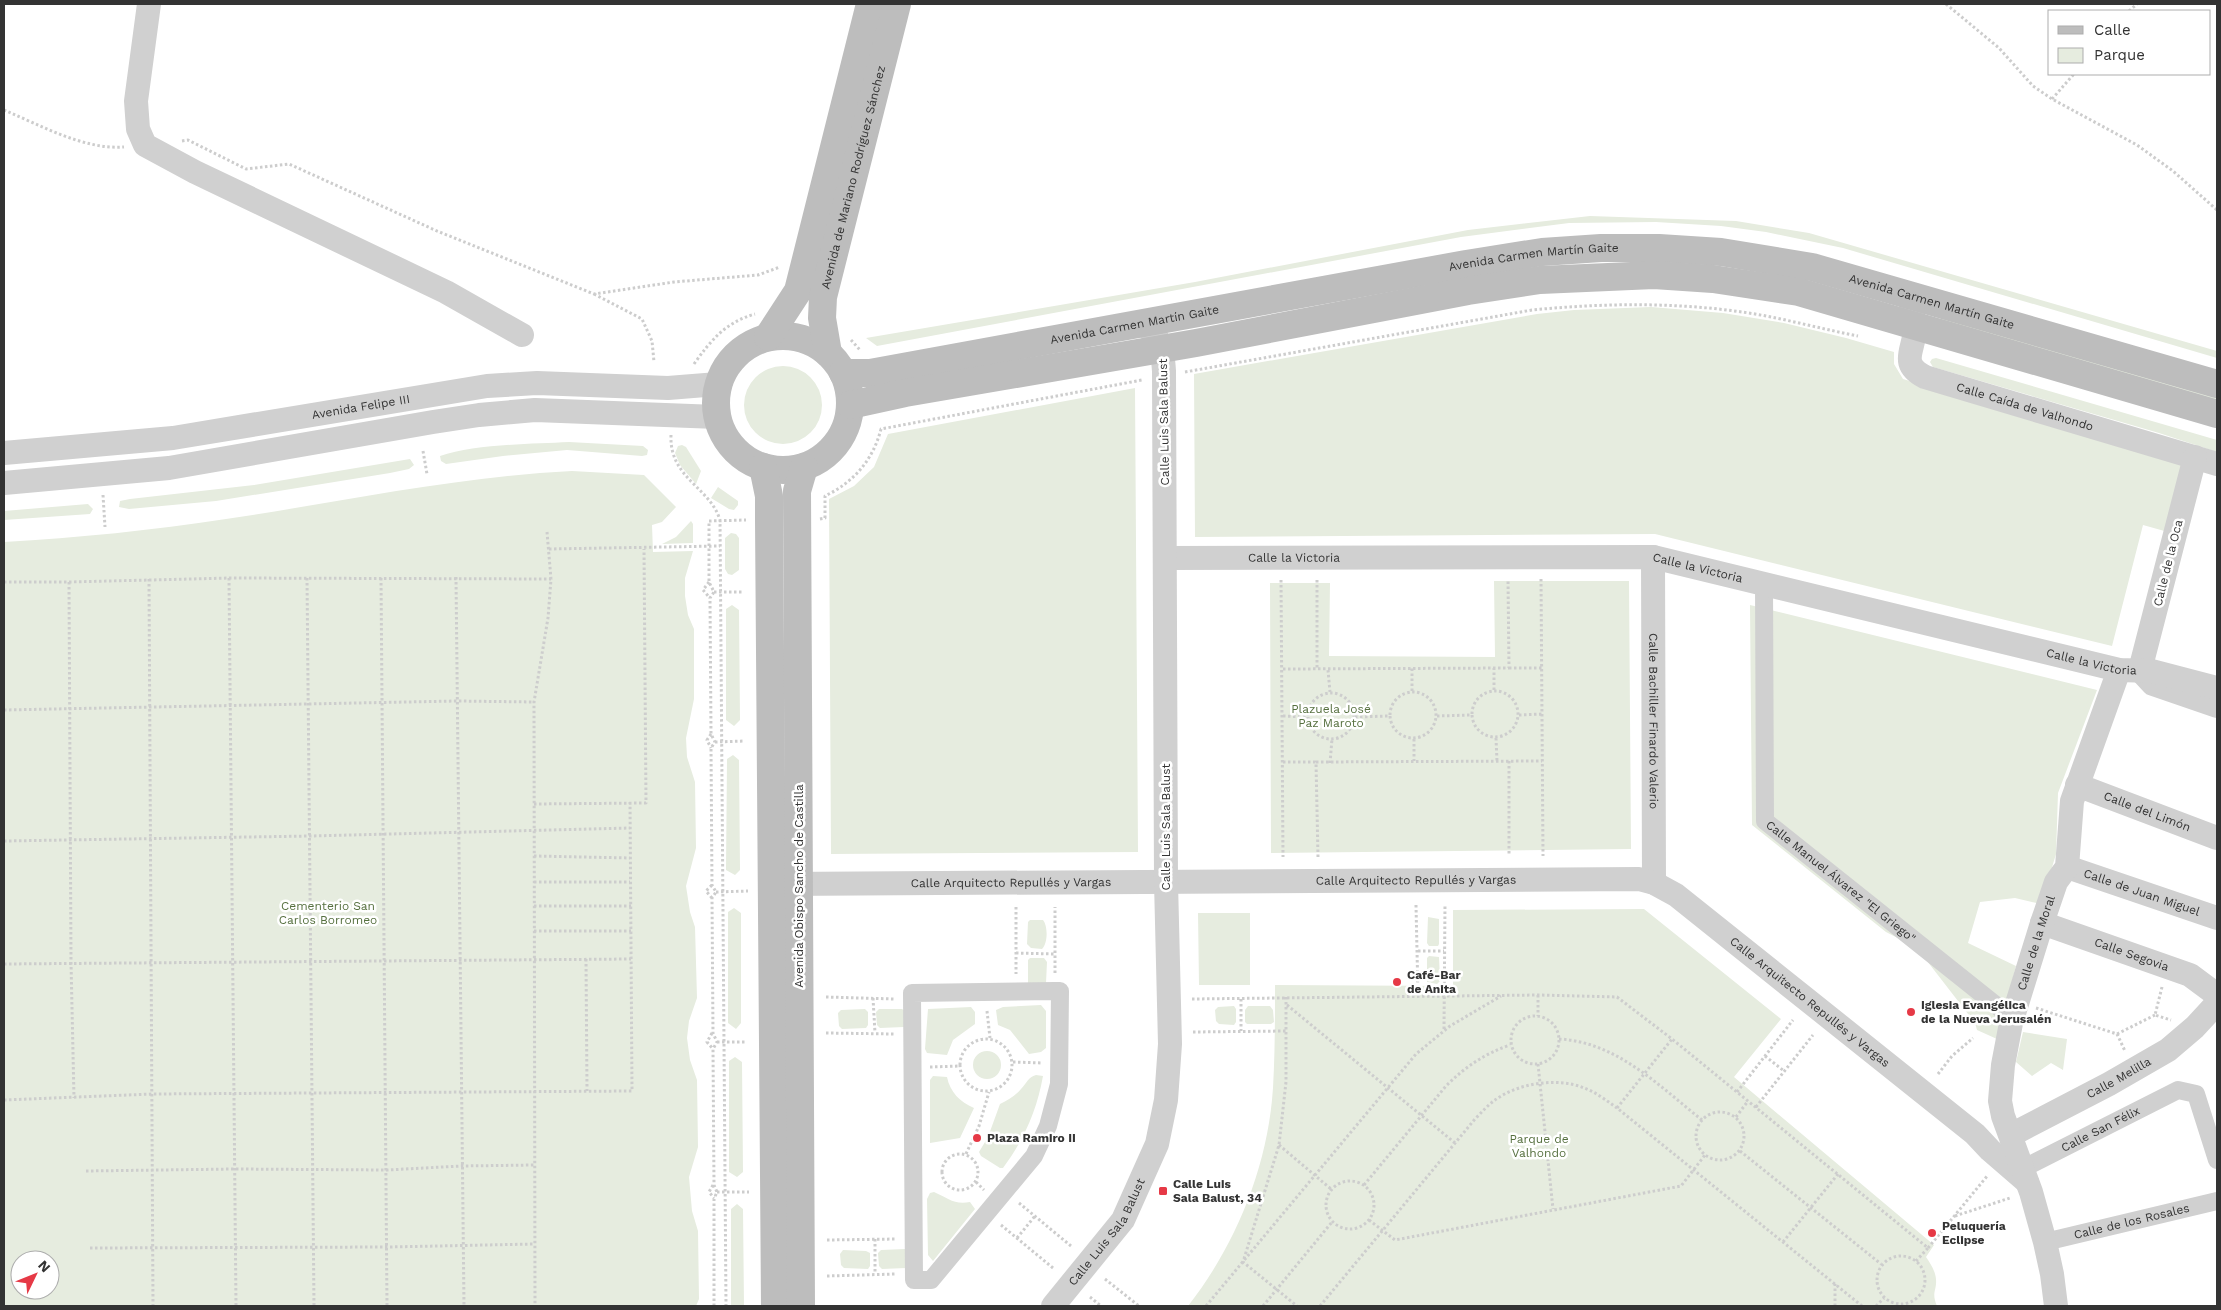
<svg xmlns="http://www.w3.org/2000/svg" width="2221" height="1310" font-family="'Work Sans',sans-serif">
  <rect width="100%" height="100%" fill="#fff"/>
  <path fill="#e6ecdf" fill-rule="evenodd" d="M1590,216L1736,221L1809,233L2217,351V358L1843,248L1766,232L1721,226L1656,222L1569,223L1461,237L877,346L866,338L1195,282L1468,230Z
    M1651,307L1723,313L1784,323L1846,338L1894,352V364L1903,379L2185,463L2168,532L2143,525L2112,646L1655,534L1195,537L1194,374L1537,314L1574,310Z
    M1941,315L2217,396V402L1940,321Z
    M1936,358L2217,440V452L2159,433L1933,367L1930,362L1932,359Z
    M744 405a39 39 0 1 1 78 0a39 39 0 1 1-78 0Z
    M1135,388L1138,852L831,854L829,499L854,486L874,467L888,434Z
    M569,442L643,446L648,450L647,455L642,456L567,450L503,456L446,464L441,461L440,456C474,444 531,444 569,442Z
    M682,445L686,447L701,471L696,484L680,465L675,453L678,446Z
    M410,459L414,465L409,469L390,473L216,501L129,509L119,507L120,501L130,499L254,485Z
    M572,471L644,475L676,507L662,522L652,525L653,552L693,551L685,578V596L688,615L694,629V699L686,738L687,757L695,782L696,848L686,886L690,912L695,927L697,998L689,1021L687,1038L690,1060L697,1080L698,1147L689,1177L692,1211L698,1231L699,1299L696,1306H4V542C78,538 153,530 226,519C341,502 455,477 572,471ZM20,1260H50V1290H20Z
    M718,487L738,501V505L734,510L729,509L711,498Z
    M88,504L93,509L90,514L4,520V511Z
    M691,521L693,524V543L662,544L676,537Z
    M731,533L736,534L739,538V570L732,575L728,574L725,569V538Z
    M1494,581H1629L1631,849L1271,853L1270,583H1330L1329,656L1495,657Z
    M732,605L739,610L740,720L734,726L726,720V609Z
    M1750,605L2097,690L2058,793L2056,854L2041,904L2015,898L1980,902L1968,943L2016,966L1997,1039L1977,1030L1975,1023L1917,948L1886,932L1752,825Z
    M733,755L739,760L740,870L735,875L726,870L727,759Z
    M734,908L741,913V1023L736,1029L728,1023V912Z
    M1644,909L1781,1019L1734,1077L1934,1245L1926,1257C1930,1263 1935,1270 1936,1279C1937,1291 1931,1292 1937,1306H1188C1236,1245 1268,1166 1273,1088C1275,1054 1275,1019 1275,985L1453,986V910Z
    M1198,913H1250V985H1199Z
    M1428,917L1439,919V944L1438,946H1429L1427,943Z
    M1030,920H1043C1048,926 1048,943 1042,949L1031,948L1027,944L1028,922Z
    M1429,956L1439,957L1440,981L1437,984L1427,982V958Z
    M1030,958H1044L1047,962L1046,983H1028V960Z
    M1041,1005L1046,1011V1048L1041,1052L1029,1054L1010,1030L998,1025L996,1010L1003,1007Z
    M1234,1006L1236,1009V1022L1234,1025L1219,1024L1216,1021L1215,1010L1218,1007Z
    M1248,1006H1270L1273,1010L1274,1022L1271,1024H1247L1245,1022V1010Z
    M971,1007L975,1012V1024L953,1040L947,1055L927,1053L925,1049L928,1009Z
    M865,1009L868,1012V1025L866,1028L842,1029L839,1026L838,1013L841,1010Z
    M879,1009H902L905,1011L904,1027L880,1028L877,1025L876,1012Z
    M2023,1032L2067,1039L2063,1070L2051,1063L2032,1076L2016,1062Z
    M973 1065a14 14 0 1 1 28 0a14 14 0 1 1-28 0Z
    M735,1057L742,1062L743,1172L737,1177L729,1172V1061Z
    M1036,1075L1043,1076C1037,1110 1024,1140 1003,1168H1000L981,1156L979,1152L988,1137L1000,1104C1008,1100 1015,1096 1021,1089C1027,1083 1028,1077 1036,1075Z
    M933,1076L947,1077C950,1092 960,1102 974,1108L960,1138L930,1143V1080Z
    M934,1192C948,1198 954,1205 970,1202L975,1209L933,1261L928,1255L927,1199L930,1193Z
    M737,1204L743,1209L744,1306H731V1209Z
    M905,1249L908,1252L906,1268L882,1269L879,1266L878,1253L881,1250Z
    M843,1250L866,1251L870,1253V1266L868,1269L844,1268L841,1265L840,1254Z"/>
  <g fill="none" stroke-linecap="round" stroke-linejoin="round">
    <path stroke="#cdcdcd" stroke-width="3" stroke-dasharray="2.5 2.5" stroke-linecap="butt" d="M1946,4L1999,48L2033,86L2052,99L2137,145L2173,171L2217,210
      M2129,11L2137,4
      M2052,99L2074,74
      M4,110C40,125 84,150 124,147
      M182,141L188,140L246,169L289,164L437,231L594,294L674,282L758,275L780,267
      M594,294L642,319L652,341L654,362
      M851,340L860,350
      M694,364C711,340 726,322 755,314
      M1185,372L1532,310C1605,303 1677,302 1749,313C1786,319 1822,329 1858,336
      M671,435C669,478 710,487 720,520L726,1306
      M423,451L427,474
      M103,495L105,527
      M820,519L825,518V496C854,482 873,460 881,429L1142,380
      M547,532L551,579
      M549,549L720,546
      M456,577L464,1306
      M229,578L236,1306
      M307,578L314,1306
      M381,578L387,1306
      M149,579L153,1306
      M1541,579L1543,856
      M1281,580L1283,857
      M1317,580V670
      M4,582H69L229,578L551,579L548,618L534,702L535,1306
      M69,582L71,962L74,1098
      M709,582L703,590L710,598
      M714,592H744
      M1509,668H1542
      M1283,669L1509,668L1508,579
      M1328,670L1330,692
      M1494,690V668
      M1472 714a23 23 0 1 1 46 0a23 23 0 1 1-46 0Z
      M1412,691V668
      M1390 715a23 23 0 1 1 46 0a23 23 0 1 1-46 0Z
      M1308 716a23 23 0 1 1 46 0a23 23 0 1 1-46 0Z
      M4,710L457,701L534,702
      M1519,715L1542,714
      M1283,716L1307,717
      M1437,716L1471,715
      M1355,717L1389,716
      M711,734L707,740L711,748
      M1496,738L1497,761
      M1414,739V761
      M715,742L745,741
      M1509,761V856
      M1283,762H1316
      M1330,763L1332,739
      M534,804L646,803L644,549
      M4,841L310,836L630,828
      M534,856L630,858
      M1318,857L1316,762L1542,761
      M534,882H630
      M716,892L748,891
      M712,898L706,891L712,885
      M1416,905L1418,996
      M534,906H631
      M1016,907V974
      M534,931H631
      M1418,951H1444
      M1016,953L1054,954
      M586,959L587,1091
      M4,964L631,959
      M1055,973V907
      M2162,987L2155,1015L2171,1020
      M1538,995V1016
      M826,997L894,999
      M1286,997V1082L1279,1145L1243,1262L1297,1306
      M873,998L875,1033
      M1192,999L1538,995L1617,997L1672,1039L1928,1248L1916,1261
      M1241,999V1031
      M1287,1005L1455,1143
      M2036,1008L2117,1034L2125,1051
      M987,1011L990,1038
      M1511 1040a24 24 0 1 1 48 0a24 24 0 1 1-48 0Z
      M1444,1029L1445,905
      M1193,1032L1286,1031
      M712,1033L707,1042L713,1049
      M826,1033L894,1034
      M2117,1034L2155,1015
      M960 1065a26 26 0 1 1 52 0a26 26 0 1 1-52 0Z
      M1559,1039C1617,1042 1659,1086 1702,1120
      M717,1042H746
      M1765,1056L1784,1071
      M1013,1062L1042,1063
      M1538,1064L1553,1209
      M930,1067L959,1066
      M1938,1074L1952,1056L1973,1038
      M1737,1092L1793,1020
      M4,1100L152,1094L632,1091L630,802
      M1756,1107L1813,1035
      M1617,1108L1672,1039
      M1696 1136a24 24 0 1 1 48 0a24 24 0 1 1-48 0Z
      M1736,1117L1748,1101
      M1279,1145L1331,1189
      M1740,1151L1881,1264
      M966,1154L979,1126L989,1092
      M942 1172a18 18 0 1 1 36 0a18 18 0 1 1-36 0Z
      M86,1171L235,1169L387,1170L461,1166L535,1165
      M1326 1205a24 24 0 1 1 48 0a24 24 0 1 1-48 0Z
      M976,1182L984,1190
      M713,1185L709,1192L714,1198
      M1364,1185L1446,1086C1465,1067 1484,1054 1510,1045
      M717,1192H749
      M1019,1203L1071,1246
      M1955,1216L2010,1198
      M1369,1220L1395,1240L1681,1186L1705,1155
      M1001,1225L1053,1268
      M1017,1238L1035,1216
      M875,1239V1274
      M827,1240L896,1239
      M1783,1242L1838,1174
      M90,1248L388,1247L535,1244
      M1928,1248L1988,1175
      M1877 1280a24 24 0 1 1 48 0a24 24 0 1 1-48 0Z
      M827,1276L896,1274
      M1105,1279L1139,1306
      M1090,1297L1101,1306
      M714,1306V1199L717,1192L714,1185L713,1049L717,1042L713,1033L712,898L716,892L712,885L711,748L715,742L711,734L710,598L714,592L709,582V521L746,520
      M1206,1306L1416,1054L1450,1026L1501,996
      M1263,1306L1332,1222
      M1320,1306L1475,1119C1482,1112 1488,1105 1495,1100C1518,1083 1558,1077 1584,1088C1596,1092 1607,1101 1617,1108L1862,1306
      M1835,1306V1284
      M1876,1306L1884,1298"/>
    <g stroke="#d0d0d0" stroke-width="18">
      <path id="s1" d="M1764,584L1765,821L2007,1014"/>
      <path d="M1055,991H1060L1059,1084L1048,1126L1034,1156L931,1280H914L912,993Z"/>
      <path id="s2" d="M2022,1169L2178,1090L2196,1094L2217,1160"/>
      <path id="s3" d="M2045,1242L2217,1201"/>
    </g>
    <g stroke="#d0d0d0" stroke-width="24">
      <path d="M149,4L136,101L138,129L145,145L195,172L446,292L522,335"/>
      <path id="s4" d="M1911,308C1912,313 1915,321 1915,327C1915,350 1898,363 1925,377L2217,464"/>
      <path id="s5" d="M4,453L173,438L487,386L537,383L668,388L718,384"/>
      <path d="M2195,457L2140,670L2153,684L2217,706"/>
      <path d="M4,483L169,468L433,422L479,415L535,410L717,417"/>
      <path id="s6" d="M1653,557L1654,883"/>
      <path id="s7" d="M1165,558L1653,557L2119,670L2152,671L2217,688"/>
      <path id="s8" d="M2077,785L2217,838"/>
      <path id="s9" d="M2067,867L2217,918"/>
      <path id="s10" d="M780,884L1639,879L1654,883L1676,895L1975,1134L1990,1150L2027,1182"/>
      <path id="s11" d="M2042,923L2190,975L2217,995"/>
      <path id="s12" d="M2011,1135L2109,1084L2168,1050L2195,1027L2217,1003"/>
      <path id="s13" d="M1053,1306L1123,1220L1157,1144L1166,1100L1170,1044L1166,882L1164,371C1162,347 1163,340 1143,324"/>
      <path id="s14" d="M2056,1306L2052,1274L2045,1242L2031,1192L2003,1116L2000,1101L2003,1065L2011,1023L2042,923L2056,882L2067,867L2072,801L2119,670"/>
    </g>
    <g stroke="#bdbdbd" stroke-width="28">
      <circle cx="783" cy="403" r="67"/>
      <path d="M768,337L798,291L870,4"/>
      <path id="s15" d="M828,353L822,318L823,297L897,4"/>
      <path id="s16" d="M843,373H870L1466,264L1542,252L1601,248H1659L1721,252L1812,267L2217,384"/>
      <path d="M850,405L905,393L1196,343L1468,291L1540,280L1654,275L1713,279L1799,292L2217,414"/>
      <path d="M763,467L769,496V520L775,1306"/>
      <path d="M801,1306L797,491L804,467"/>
    </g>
  </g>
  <g fill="#e63946" stroke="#fff" stroke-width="2">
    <circle cx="1397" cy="982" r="5"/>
    <circle cx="1911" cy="1012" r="5"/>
    <circle cx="977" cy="1138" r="5"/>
    <rect x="1158" y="1186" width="10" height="10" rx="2.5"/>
    <circle cx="1932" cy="1233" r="5"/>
  </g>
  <g text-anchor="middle" stroke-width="5" stroke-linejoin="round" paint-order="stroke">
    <g font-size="12" fill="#333" stroke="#fff">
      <text dy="4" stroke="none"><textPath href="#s15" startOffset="180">Avenida de Mariano Rodríguez Sánchez</textPath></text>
      <text dy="4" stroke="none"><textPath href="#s16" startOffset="701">Avenida Carmen Martín Gaite</textPath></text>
      <text dy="4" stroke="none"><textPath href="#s16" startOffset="1106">Avenida Carmen Martín Gaite</textPath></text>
      <text dy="4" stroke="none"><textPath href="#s16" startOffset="296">Avenida Carmen Martín Gaite</textPath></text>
      <text dy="4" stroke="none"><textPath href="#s5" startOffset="360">Avenida Felipe III</textPath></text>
      <text dy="4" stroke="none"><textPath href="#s4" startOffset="181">Calle Caída de Valhondo</textPath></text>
      <text transform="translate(1164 422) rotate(-91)" y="4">Calle Luis Sala Balust</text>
      <text dy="4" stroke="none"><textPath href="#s7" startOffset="129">Calle la Victoria</textPath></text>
      <text transform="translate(2168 563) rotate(-76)" y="4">Calle de la Oca</text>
      <text dy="4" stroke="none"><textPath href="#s7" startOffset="534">Calle la Victoria</textPath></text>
      <text dy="4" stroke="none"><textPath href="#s7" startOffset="939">Calle la Victoria</textPath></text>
      <text dy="4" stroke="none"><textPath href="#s6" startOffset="164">Calle Bachiller Finardo Valerio</textPath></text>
      <text dy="4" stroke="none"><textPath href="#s8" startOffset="75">Calle del Limón</textPath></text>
      <text transform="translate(1166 827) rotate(-90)" y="4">Calle Luis Sala Balust</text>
      <text dy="4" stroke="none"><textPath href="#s10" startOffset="636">Calle Arquitecto Repullés y Vargas</textPath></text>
      <text dy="4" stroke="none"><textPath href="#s1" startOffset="334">Calle Manuel Álvarez "El Griego"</textPath></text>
      <text dy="4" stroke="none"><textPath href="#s10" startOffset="231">Calle Arquitecto Repullés y Vargas</textPath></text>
      <text transform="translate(799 886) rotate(-90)" y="4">Avenida Obispo Sancho de Castilla</text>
      <text dy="4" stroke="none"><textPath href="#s9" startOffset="79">Calle de Juan Miguel</textPath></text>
      <text dy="4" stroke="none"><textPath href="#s14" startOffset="376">Calle de la Moral</textPath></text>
      <text dy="4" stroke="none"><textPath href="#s11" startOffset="95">Calle Segovia</textPath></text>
      <text dy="4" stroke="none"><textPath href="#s10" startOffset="1071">Calle Arquitecto Repullés y Vargas</textPath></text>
      <text dy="4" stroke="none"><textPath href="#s12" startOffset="122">Calle Melilla</textPath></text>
      <text dy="4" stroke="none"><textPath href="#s2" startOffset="88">Calle San Félix</textPath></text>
      <text dy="4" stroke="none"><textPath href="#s3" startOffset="89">Calle de los Rosales</textPath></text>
      <text dy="4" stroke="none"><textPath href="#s13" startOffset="92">Calle Luis Sala Balust</textPath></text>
    </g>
    <g font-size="12" fill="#56703f" stroke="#fff">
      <text x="1331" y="713">Plazuela José<tspan x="1331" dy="14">Paz Maroto</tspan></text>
      <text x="328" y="910">Cementerio San<tspan x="328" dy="14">Carlos Borromeo</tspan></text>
      <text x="1539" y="1143">Parque de<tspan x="1539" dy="14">Valhondo</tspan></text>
    </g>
    <g font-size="12" font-weight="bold" fill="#333" stroke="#fff" text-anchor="start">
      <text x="1407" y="979">Café-Bar<tspan x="1407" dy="14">de Anita</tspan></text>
      <text x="1921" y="1009">Iglesia Evangélica<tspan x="1921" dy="14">de la Nueva Jerusalén</tspan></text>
      <text x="987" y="1142">Plaza Ramiro II</text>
      <text x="1173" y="1188">Calle Luis<tspan x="1173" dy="14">Sala Balust, 34</tspan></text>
      <text x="1942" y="1230">Peluquería<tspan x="1942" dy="14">Eclipse</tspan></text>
    </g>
  </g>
  <rect width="2221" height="1310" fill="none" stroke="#333333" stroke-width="10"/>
  <rect x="2048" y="10" width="162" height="65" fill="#ffffff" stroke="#adadad"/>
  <rect x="2058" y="26" width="25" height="8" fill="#bdbdbd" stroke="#adadad"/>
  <text x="2094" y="35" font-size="15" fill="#333333">Calle</text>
  <rect x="2058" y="48" width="25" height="15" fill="#e6ecdf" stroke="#adadad"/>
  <text x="2094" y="60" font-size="15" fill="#333333">Parque</text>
  <g transform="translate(35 1275) rotate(47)"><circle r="24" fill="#ffffff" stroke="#adadad"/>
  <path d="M0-4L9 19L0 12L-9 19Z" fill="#e63946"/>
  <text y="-8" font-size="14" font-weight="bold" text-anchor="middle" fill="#333333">N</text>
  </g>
</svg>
